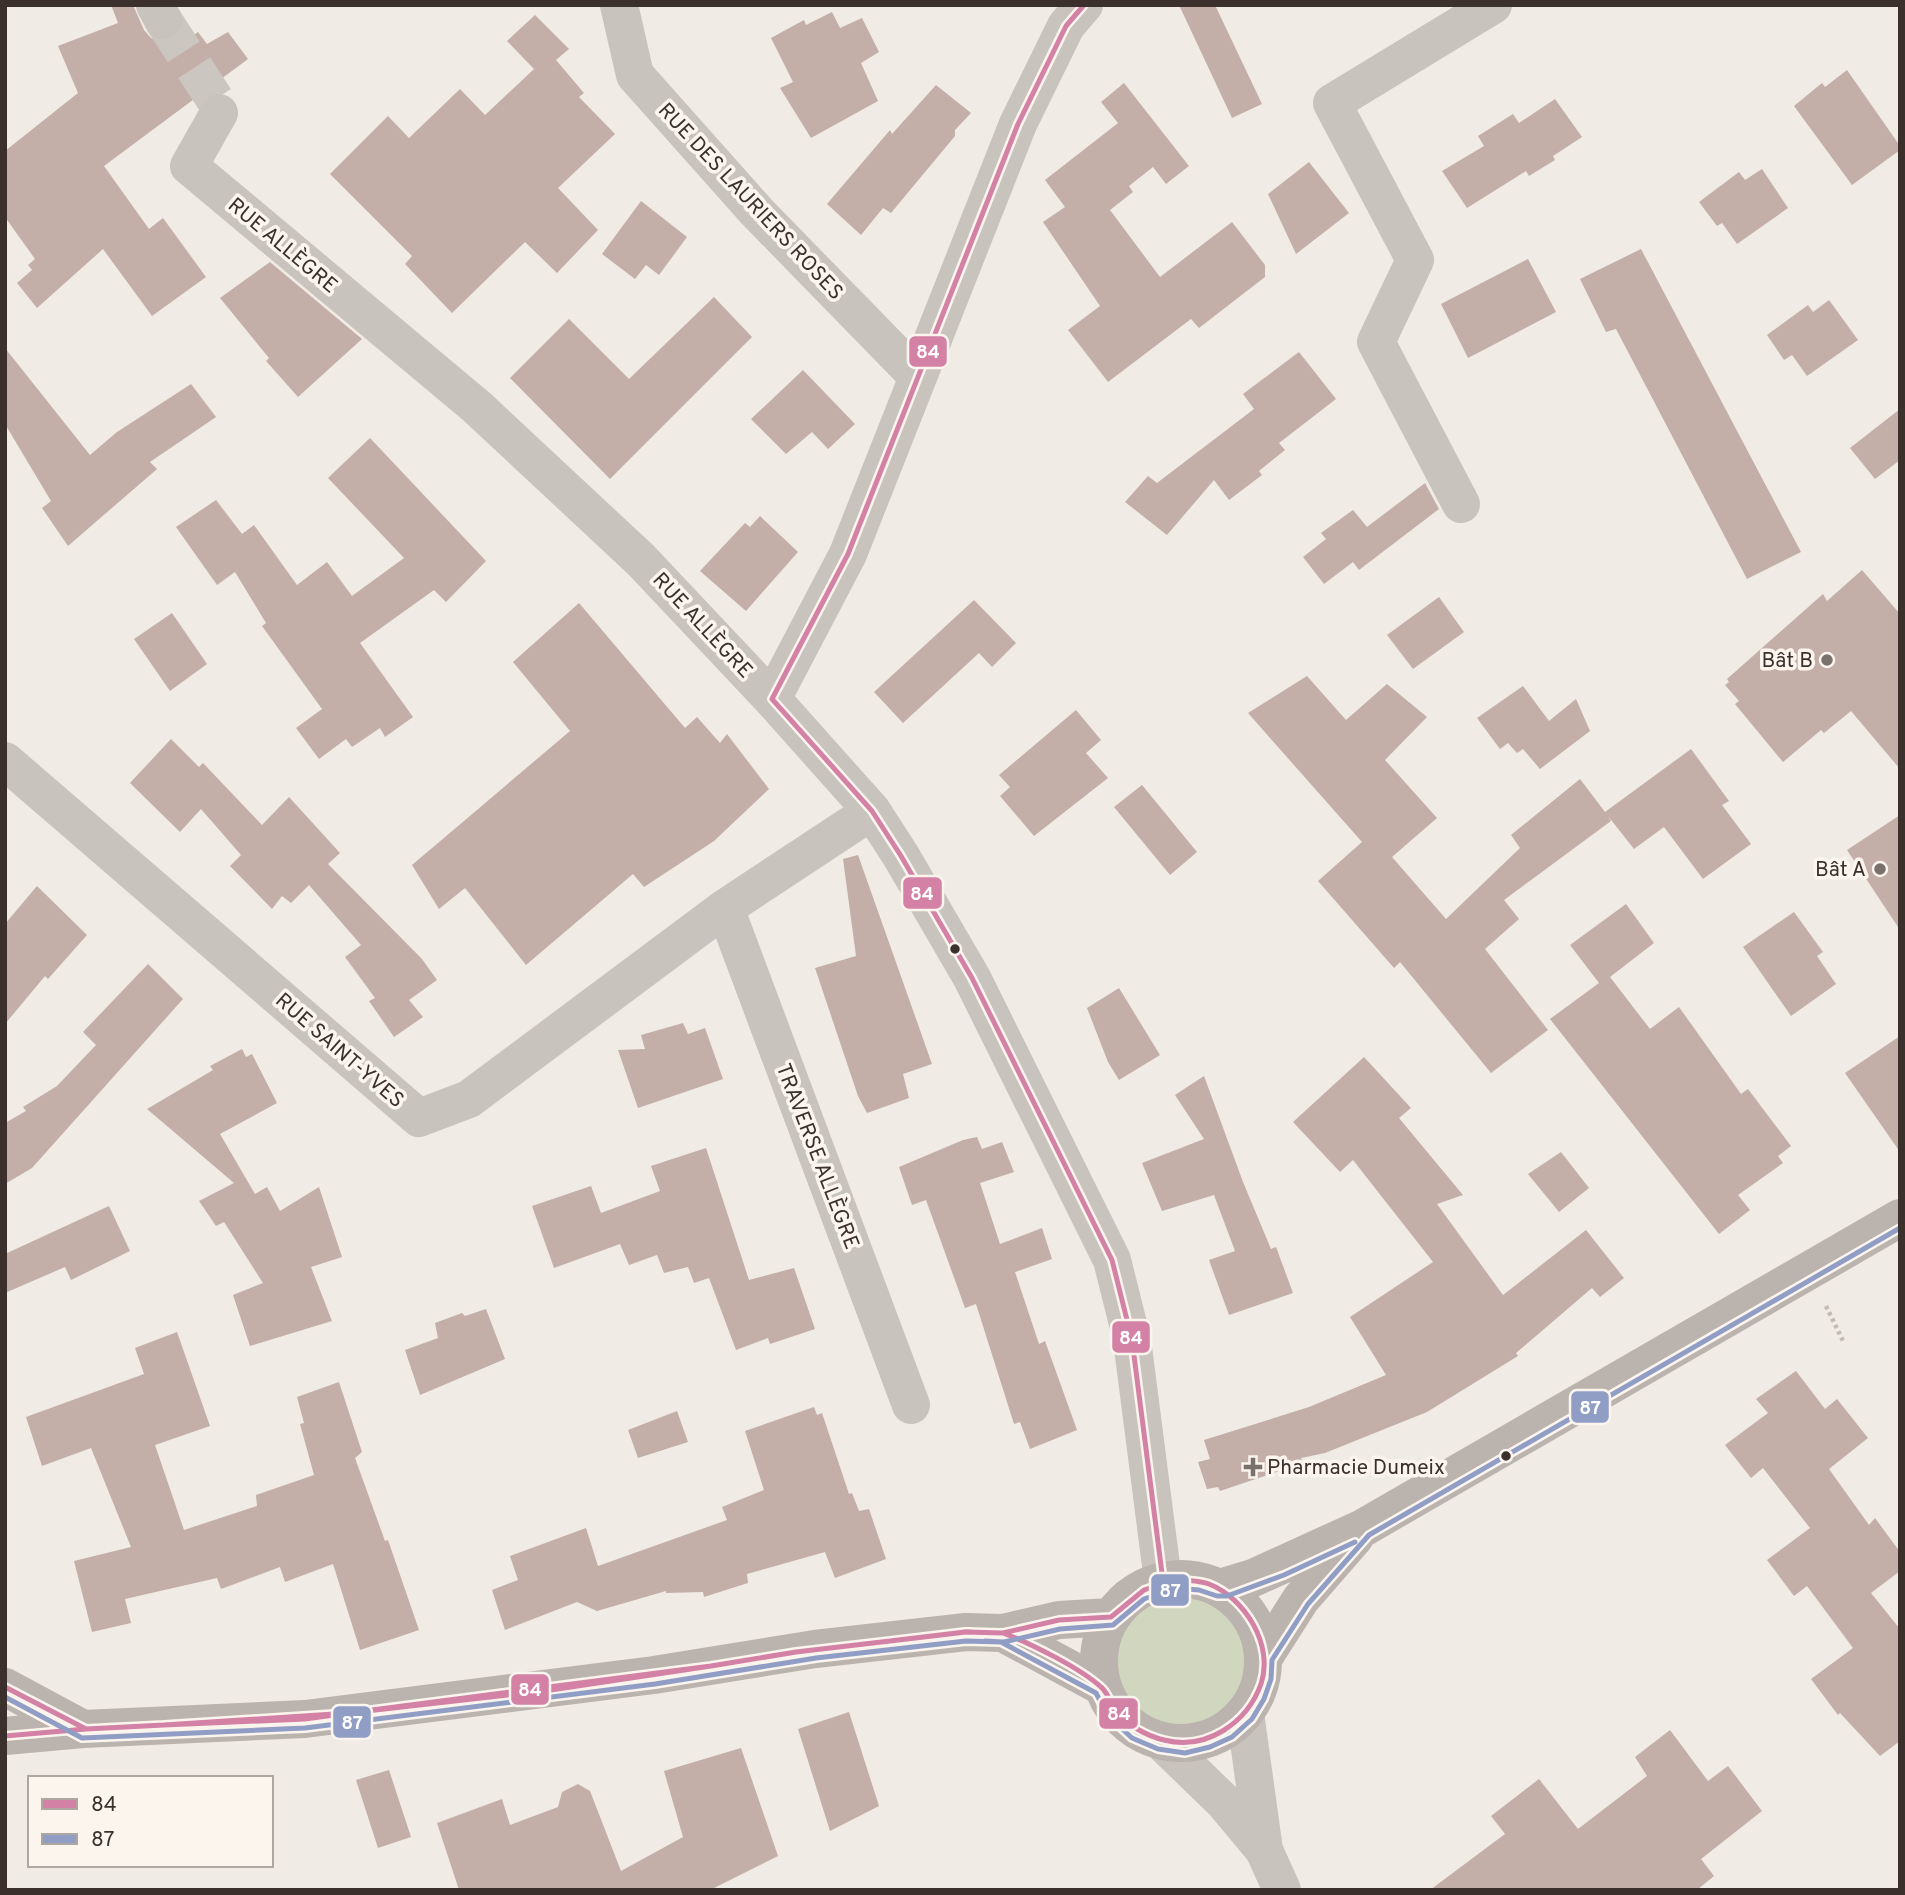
<svg xmlns="http://www.w3.org/2000/svg" width="1905" height="1895" font-family="Overpass,sans-serif">
  <rect width="100%" height="100%" fill="#f0ebe5"/>
  <path fill="#d1d6bf" d="M1099 1661a82 82 0 1 1 164 0a82 82 0 1 1-164 0Z"/>
  <path fill="#c3afa7" d="M111,5H133L144,30L151,38L162,42L170,40L176,48L198,32L207,44L228,32L248,59L104,166L149,229L163,218L206,277L152,316L103,249L37,308L17,283L32,270L28,265L35,259L5,217V151L78,93L58,46L118,23Z
    M1179,5H1215L1262,104L1232,118Z
    M832,12L840,28L862,18L879,52L861,63L878,101L811,138L780,88L793,82L771,38L804,20L806,25Z
    M535,15L569,49L556,60L584,93L579,97L615,134L558,188L598,230L557,273L525,242L452,313L405,264L412,256L330,174L388,116L409,138L460,89L485,115L534,69L507,41Z
    M1847,70L1900,146V150L1852,185L1794,106L1822,83L1825,87Z
    M1124,83L1189,166L1166,184L1153,167L1129,186L1133,192L1110,210L1160,277L1232,222L1265,265V277L1199,328L1191,319L1108,382L1068,330L1100,306L1043,222L1065,207L1045,180L1118,123L1101,102Z
    M936,85L971,113L955,130V136L891,213L883,208L861,235L827,204L890,130L892,134Z
    M1555,99L1582,137L1553,156L1555,160L1529,176L1526,171L1467,208L1442,171L1484,146L1478,136L1513,114L1519,123Z
    M1309,162L1349,213L1296,254L1268,194Z
    M1762,169L1788,208L1737,244L1722,223L1717,226L1699,202L1739,172L1745,180Z
    M641,201L687,237L659,275L646,265L635,279L602,254Z
    M1641,249L1801,552L1747,579L1616,329L1606,332L1580,279Z
    M1528,259L1556,312L1468,358L1441,304Z
    M270,262L362,339L298,397L266,361L269,358L220,298Z
    M714,297L752,337L610,479L510,378L569,319L629,379Z
    M1829,300L1858,340L1807,376L1792,355L1784,360L1767,335L1808,305L1813,312Z
    M5,348L90,455L117,432L191,384L216,417L150,462L157,469L68,546L42,508L51,501L5,424Z
    M1299,352L1336,399L1279,443L1285,450L1259,471L1262,475L1229,500L1214,480L1167,535L1125,502L1148,476L1157,483L1254,409L1243,394Z
    M803,370L855,424L828,449L812,432L786,454L751,419Z
    M1900,409V460L1875,479L1850,448Z
    M370,438L486,561L446,602L434,590L360,643L413,717L385,737L380,728L352,747L346,739L319,759L296,728L322,709L262,626L266,623L235,572L217,585L176,527L216,500L242,534L254,525L297,585L327,562L352,596L404,558L328,478Z
    M1425,483L1439,509L1359,570L1353,562L1324,584L1303,557L1326,539L1321,533L1353,510L1367,527Z
    M760,516L798,552L746,611L700,571L745,523L750,527Z
    M1862,570L1900,614V769L1851,711L1824,733L1821,730L1783,762L1735,704L1739,701L1725,685L1729,682L1727,679L1823,594L1827,601Z
    M1439,597L1464,632L1413,669L1387,635Z
    M974,600L1016,643L992,667L979,653L903,723L874,692Z
    M579,603L685,728L697,717L720,743L727,734L769,789L714,841L644,887L633,874L526,965L465,888L439,909L412,865L570,731L513,662Z
    M172,613L207,664L170,691L134,639Z
    M1307,676L1346,720L1387,684L1427,717L1385,760L1437,818L1392,857L1446,919L1520,848L1511,835L1580,779L1605,812L1691,749L1729,801L1722,805L1751,844L1703,879L1664,827L1634,849L1608,816L1611,821L1504,900L1519,919L1485,949L1548,1030L1491,1073L1400,962L1394,968L1318,881L1362,842L1248,713Z
    M1523,686L1549,721L1576,699L1590,731L1540,769L1523,749L1517,753L1508,743L1500,749L1477,718Z
    M1076,710L1101,740L1086,753L1108,778L1034,836L1000,796L1010,787L999,775Z
    M171,739L199,767L203,763L262,825L289,797L340,853L328,864L422,959L437,980L409,1000L423,1017L394,1037L369,1001L375,998L345,957L361,945L309,885L291,903L282,896L272,909L230,866L241,855L201,809L180,832L130,783Z
    M1142,785L1197,852L1170,875L1114,807Z
    M1900,815V930L1847,850Z
    M858,855L932,1064L903,1074L909,1098L867,1113L858,1096L815,968L856,956L843,859Z
    M37,886L87,935L48,979L45,976L5,1024V924Z
    M1626,904L1654,943L1610,977L1650,1029L1679,1007L1741,1094L1748,1089L1791,1146L1778,1156L1783,1163L1738,1195L1750,1210L1719,1234L1550,1019L1599,983L1570,945Z
    M1794,912L1823,952L1817,956L1836,984L1791,1016L1743,947Z
    M148,964L183,999L32,1168L5,1184V1123L26,1111L23,1107L57,1086L96,1045L83,1032Z
    M1119,988L1160,1055L1119,1080L1108,1062L1087,1008Z
    M683,1023L688,1034L705,1028L723,1079L638,1108L618,1050L645,1049L641,1035Z
    M1900,1036V1152L1845,1073Z
    M242,1049L246,1057L252,1054L277,1103L220,1134L255,1194L267,1187L280,1211L319,1187L342,1257L311,1267L332,1321L250,1346L233,1295L263,1283L224,1222L216,1226L199,1201L234,1183L147,1109L213,1070L210,1066Z
    M1364,1057L1411,1108L1399,1118L1463,1195L1437,1204L1503,1295L1586,1230L1624,1278L1600,1297L1592,1288L1516,1353L1518,1356L1427,1412L1325,1453L1301,1458L1303,1463L1220,1491L1218,1487L1207,1489L1198,1462L1210,1459L1204,1440L1309,1407L1386,1375L1350,1317L1433,1262L1353,1160L1340,1172L1293,1122Z
    M1204,1076L1243,1182L1271,1249L1276,1247L1293,1293L1229,1315L1209,1260L1235,1251L1214,1195L1162,1211L1142,1163L1204,1139L1175,1095Z
    M977,1137L982,1149L1002,1142L1014,1172L980,1183L1000,1244L1042,1228L1052,1259L1015,1272L1039,1344L1045,1341L1077,1430L1030,1449L1020,1422L1014,1424L976,1304L965,1308L926,1200L912,1205L899,1167L963,1140Z
    M706,1148L749,1280L794,1268L815,1329L770,1344L768,1338L736,1350L709,1278L694,1283L688,1267L664,1273L657,1255L629,1265L620,1244L554,1268L532,1206L591,1186L601,1213L660,1191L651,1166Z
    M1561,1152L1589,1188L1559,1212L1528,1174Z
    M109,1206L130,1251L71,1280L65,1267L5,1293V1254Z
    M486,1309L505,1359L420,1395L405,1350L438,1338L435,1323L462,1313L465,1316Z
    M177,1332L210,1426L155,1445L184,1530L257,1506L256,1495L314,1475L300,1424L304,1423L297,1397L339,1382L362,1452L355,1458L385,1541L388,1540L419,1630L360,1650L333,1564L285,1582L280,1567L221,1589L217,1578L125,1599L131,1623L92,1632L74,1561L131,1547L91,1448L42,1466L26,1417L144,1374L135,1348Z
    M1796,1371L1825,1409L1837,1399L1868,1438L1829,1469L1869,1525L1875,1518L1900,1552V1571L1871,1593L1900,1629V1741L1880,1756L1840,1713L1838,1715L1811,1679L1853,1648L1807,1586L1794,1596L1767,1560L1810,1528L1763,1468L1751,1478L1725,1445L1768,1413L1756,1399Z
    M814,1407L817,1415L822,1413L849,1494L852,1493L859,1511L869,1509L886,1559L835,1578L825,1552L747,1574L748,1583L704,1597L703,1592L666,1593V1591L597,1611L577,1602L505,1630L492,1590L518,1580L510,1556L586,1528L598,1566L727,1520L722,1507L764,1490L745,1431Z
    M677,1411L688,1442L638,1458L628,1430Z
    M849,1712L879,1806L830,1831L798,1729Z
    M1670,1730L1708,1781L1728,1766L1762,1811L1701,1859L1714,1876L1697,1890H1430L1505,1834L1491,1816L1539,1779L1578,1829L1647,1776L1635,1757Z
    M741,1748L778,1856L710,1890H459L437,1823L502,1799L510,1825L558,1807L562,1792L578,1784L590,1791L621,1871L683,1837L664,1771Z
    M389,1770L411,1837L378,1848L356,1780Z"/>
  <g fill="none" stroke-linecap="round" stroke-linejoin="round">
    <path stroke="#ccc6c0" stroke-width="38" stroke-dasharray="38 19" stroke-linecap="butt" d="M163,20L216,101L219,113"/>
    <path stroke="#c2bbb6" stroke-width="4.5" stroke-dasharray="3.5 3.5" stroke-linecap="butt" d="M1826,1306L1844,1343"/>
    <path stroke="#c9c3be" stroke-width="38" d="M155,5L163,20
      M619,5L635,75L757,212L918,377
      M219,113L189,166L477,407L641,560L772,699L872,811L901,856L972,978L1112,1260L1132,1340L1163,1581
      M1461,504L1376,342L1415,260L1332,103L1493,5
      M772,699L848,554L1018,124L1066,26L1084,5
      M5,761L419,1118L469,1099L725,908L872,811
      M725,908L911,1405"/>
    <path stroke="#c9c3be" stroke-width="38" d="M1245,1713L1264,1850
      M1161,1741L1224,1802L1264,1850L1282,1890"/>
    <path stroke="#bab3ae" stroke-width="38" d="M1099 1661a82 82 0 1 1 164 0a82 82 0 1 1-164 0Z
      M1220,1588L1253,1578L1363,1528L1900,1218
      M1003,1633L1103,1687
      M1264,1657L1301,1599L1355,1537
      M5,1687L83,1729
      M5,1736L83,1729L305,1719L654,1675L815,1649L966,1632L1003,1633L1059,1620L1111,1617"/>
    <g stroke="#fbf5ee" stroke-width="10">
      <path id="bus-1" d="M772,699L872,811L901,856L972,978L1112,1260L1132,1340L1163,1581
        M772,699L848,554L1018,124L1066,26L1084,5
        M1177,1579C1187,1581 1199,1580 1209,1584C1245,1598 1274,1645 1261,1684C1247,1723 1206,1751 1164,1740C1147,1736 1126,1725 1115,1709C1110,1702 1108,1693 1101,1687C1080,1668 1030,1643 1003,1633L1059,1620L1111,1617L1144,1590Z
        M890,1641L965,1632L1003,1633
        M890,1641L966,1632L1003,1633
        M796,1652L890,1641
        M796,1652L890,1641
        M711,1666L796,1652
        M711,1666L796,1652
        M5,1687L86,1729
        M349,1713L711,1666
        M349,1713L544,1691L711,1666
        M164,1725L349,1713
        M164,1725L305,1719L349,1713
        M86,1729L164,1725
        M86,1729L164,1725
        M5,1736L86,1729"/>
    </g>
    <g stroke="#fbf5ee" stroke-width="10">
      <path id="bus-2" d="M985,1641L1004,1642L1060,1629L1113,1625L1144,1599L1175,1588L1199,1590L1217,1596H1227L1284,1575L1355,1542
        M5,1697L82,1738L305,1728L655,1684L816,1658L966,1641L1001,1642L1096,1693L1108,1716L1132,1738L1158,1749L1185,1753L1210,1747L1232,1737L1252,1719L1264,1699L1271,1679L1272,1660L1308,1604L1369,1535L1900,1228"/>
    </g>
    <use href="#bus-1" stroke="#d481a6" stroke-width="5"/>
    <use href="#bus-2" stroke="#909ec6" stroke-width="5"/>
  </g>
  <g fill="#7a716c" stroke="#fbf5ee" stroke-width="2.5">
    <circle cx="1827" cy="660" r="7"/>
    <circle cx="1880" cy="869" r="7"/>
    <path d="M1249.5 1456.5h7v7h7v7h-7v7h-7v-7h-7v-7h7z"/>
  </g>
  <g fill="#3b302b" stroke="#fbf5ee" stroke-width="2.5">
    <circle cx="955" cy="949" r="6"/>
    <circle cx="1506" cy="1456" r="6"/>
  </g>
  <g text-anchor="middle" stroke-width="7" stroke-linejoin="round" paint-order="stroke">
    <g font-size="21" fill="#3b302b" stroke="#fbf5ee">
      <text transform="translate(751 201) rotate(47)" y="7">RUE DES LAURIERS ROSES</text>
      <text transform="translate(283 245) rotate(40)" y="7">RUE ALLÈGRE</text>
      <text transform="translate(703 625) rotate(47)" y="7">RUE ALLÈGRE</text>
      <text transform="translate(340 1050) rotate(41)" y="7">RUE SAINT-YVES</text>
      <text transform="translate(818 1156) rotate(69)" y="7">TRAVERSE ALLÈGRE</text>
    </g>
    <g font-size="21" fill="#3b302b" stroke="#fbf5ee" text-anchor="end">
      <text x="1813" y="667">Bât B</text>
      <text x="1866" y="876">Bât A</text>
      <text x="1267" y="1474" text-anchor="start">Pharmacie Dumeix</text>
    </g>
  </g>
  <g stroke="#fbf5ee" stroke-width="2.5">
    <rect x="908" y="335" width="40" height="33" rx="7" fill="#d481a6"/>
    <rect x="902" y="876" width="41" height="34" rx="7" fill="#d481a6"/>
    <rect x="1111" y="1320" width="40" height="34" rx="7" fill="#d481a6"/>
    <rect x="1570" y="1390" width="40" height="34" rx="7" fill="#909ec6"/>
    <rect x="1150" y="1573" width="40" height="34" rx="7" fill="#909ec6"/>
    <rect x="510" y="1673" width="40" height="33" rx="7" fill="#d481a6"/>
    <rect x="1098" y="1697" width="41" height="33" rx="7" fill="#d481a6"/>
    <rect x="332" y="1705" width="40" height="34" rx="7" fill="#909ec6"/>
  </g>
  <g font-size="19" text-anchor="middle" font-weight="bold" fill="#fff">
    <text x="928" y="358">84</text>
    <text x="922" y="900">84</text>
    <text x="1131" y="1344">84</text>
    <text x="1590" y="1414">87</text>
    <text x="1170" y="1597">87</text>
    <text x="530" y="1696">84</text>
    <text x="1119" y="1720">84</text>
    <text x="352" y="1729">87</text>
  </g>
  <rect width="1905" height="1895" fill="none" stroke="#3b302b" stroke-width="14"/>
  <rect x="28" y="1776" width="245" height="91" fill="#fbf5ee" stroke="#aea6a0" stroke-width="2"/>
  <rect x="42" y="1799" width="35" height="10" fill="#d481a6" stroke="#aea6a0" stroke-width="2"/>
  <text x="91" y="1811" font-size="21" fill="#3b302b">84</text>
  <rect x="42" y="1834" width="35" height="10" fill="#909ec6" stroke="#aea6a0" stroke-width="2"/>
  <text x="91" y="1846" font-size="21" fill="#3b302b">87</text>
</svg>
